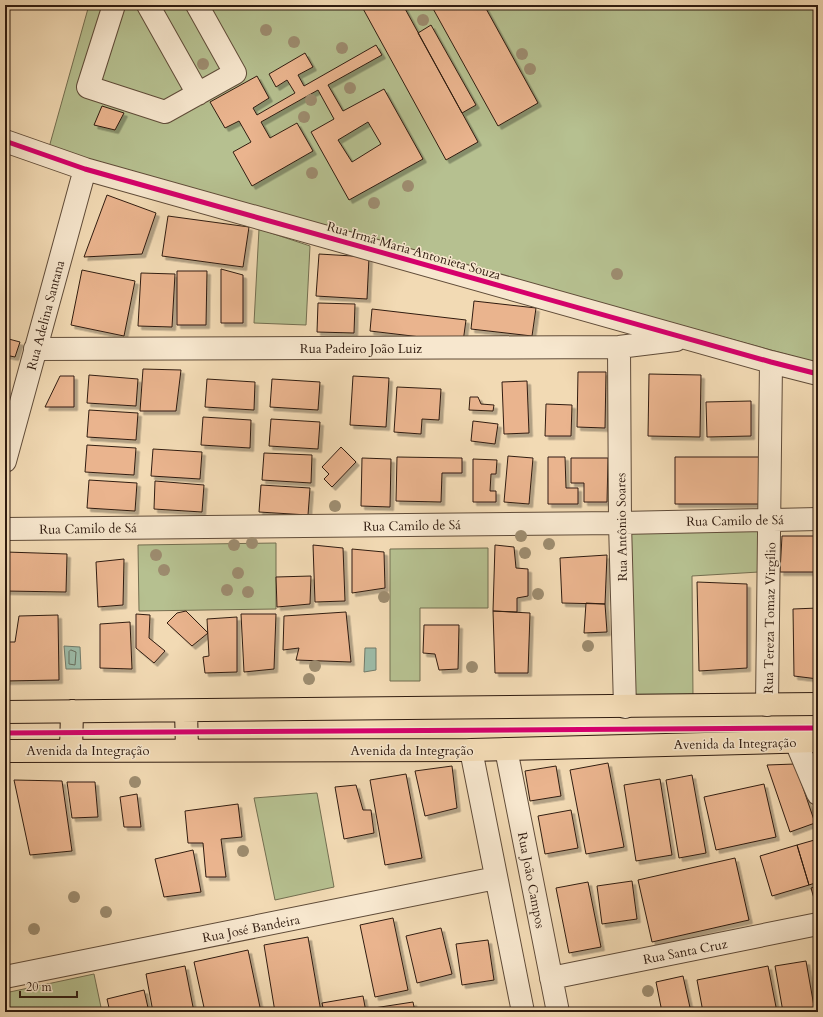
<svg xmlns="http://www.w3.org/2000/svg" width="823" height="1017" font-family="Cardo,serif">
  <defs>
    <filter id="shadow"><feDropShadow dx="3.5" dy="3.5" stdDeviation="0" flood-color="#0004"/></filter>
  </defs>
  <rect width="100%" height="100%" fill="#f2dab4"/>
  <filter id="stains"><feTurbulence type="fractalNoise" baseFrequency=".005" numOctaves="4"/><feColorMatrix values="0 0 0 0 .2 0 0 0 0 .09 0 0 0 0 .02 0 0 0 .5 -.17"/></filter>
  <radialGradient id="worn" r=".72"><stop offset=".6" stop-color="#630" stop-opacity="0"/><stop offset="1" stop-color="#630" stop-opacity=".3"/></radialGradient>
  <path fill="#b6c090" stroke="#736e50" d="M89,5H818V363L48,151Z
    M259,229L310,246L306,325L254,323Z
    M766,526L759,572L692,576L693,697L634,698L627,533Z
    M276,543V609L139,611L138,545Z
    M488,548V608H420V681H390V549Z
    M317,793L334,887L275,900L254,798Z
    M94,974L102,1012H5V993Z"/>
  <path fill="#9cbba8" stroke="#717b6b" d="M64,646L80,647L81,669H66Z
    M365,648H376V670L364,672Z"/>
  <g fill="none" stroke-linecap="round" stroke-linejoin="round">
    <path stroke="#666c5c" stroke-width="1" d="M71,650L76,652L75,665L69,664V652Z"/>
  </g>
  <path fill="#eab48e" stroke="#301c10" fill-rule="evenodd" filter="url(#shadow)" d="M361,5H403L478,142L446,160Z
    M431,5H484L538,103L498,126Z
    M431,25L476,105L462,113L418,33Z
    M376,45L382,55L328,85L343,111L384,89L423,159L349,200L311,132L334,119L318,90L261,122L270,138L297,123L313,151L252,186L233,152L251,142L239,121L225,128L210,102L257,76L269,98L253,108L257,115L295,93L287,80L276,87L269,74L305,53L313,67L298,75L304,86ZM368,122L381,144L352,162L338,140Z
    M102,106L124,113L115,130L94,125Z
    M107,195L156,213L142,254L84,257Z
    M168,216L249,227L243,267L162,256Z
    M319,254L369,257L367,299L316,296Z
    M221,269L243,275V323H221Z
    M82,270L135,281L124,336L71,325Z
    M177,271H207L206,325H177Z
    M141,273L175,274L172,327L138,326Z
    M474,301L536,308L532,336L471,329Z
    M318,303L355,304L354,333L317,332Z
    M372,309L466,320L463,342L370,331Z
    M5,338L20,342L15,357L5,355Z
    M143,369L181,370L176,411H140Z
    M578,372H606L605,428L577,427Z
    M649,374L701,375L700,437L648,436Z
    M89,375L138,379L136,406L87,403Z
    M60,376H74V407H45Z
    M353,376L389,378L386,427L350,425Z
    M207,379L255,382L254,410L205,407Z
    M272,379L320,382L318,410L270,407Z
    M527,381L529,433L504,434L502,382Z
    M397,387L441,389L439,420L422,419L421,434L394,432Z
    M470,397H478L481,404L494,405L493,411L469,410Z
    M751,401V436L707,437L706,402Z
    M546,404L572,405L571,436H545Z
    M89,410L138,413L136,440L87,437Z
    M203,417L251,420L250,448L201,445Z
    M271,419L320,422L318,449L269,446Z
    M473,421L498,424L495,444L471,441Z
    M87,445L136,448L134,475L85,472Z
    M341,447L356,462L332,487L324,479L329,474L322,467Z
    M153,449L202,452L200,479L151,476Z
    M264,453L312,455L311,483L262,480Z
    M508,456L533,458L529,504L504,502Z
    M397,457L462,458V473H442L441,502L396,501Z
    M548,457H565L566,488H578V504H548Z
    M675,457H759V504H675Z
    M362,458L391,459L390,507L361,506Z
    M571,458H608L607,502H584V483H571Z
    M473,459L497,460L496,474H491L490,491H496V502H473Z
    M89,480L137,483L135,511L87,508Z
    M155,481L204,485L202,512L154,509Z
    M261,485L310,488L308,515L259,512Z
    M782,536H818V572H780Z
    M313,545L343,548L345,601L315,602Z
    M495,545L514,547L516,568L528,569V596L517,598V612L493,611Z
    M352,549L384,552L385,588L352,593Z
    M6,552L67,554L66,592L5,591Z
    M607,555L605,604L562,603L560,558Z
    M124,559L123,605L98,607L96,562Z
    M311,576L310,604L277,607L276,577Z
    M697,582L747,584V668L699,671Z
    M586,603L605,604L607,632L584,633Z
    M818,608V679L794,676L793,609Z
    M186,611L208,633L192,646L167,623L177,613Z
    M493,611L530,613L528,673H495Z
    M346,612L351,662L296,660L299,648L283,650L284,616Z
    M136,614L150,615L149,638L165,651L154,663L136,648Z
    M241,614H276L274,669L244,672Z
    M58,615L59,680L5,681V642H15L19,616Z
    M237,617V672L205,673L203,657L209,656L207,619Z
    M130,622L132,669L100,668V624Z
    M424,625H459L458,669L439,670L435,654L423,653Z
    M608,763L624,847L586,854L570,770Z
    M795,764L815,823L790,832L767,765Z
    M452,766L457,808L425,816L415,771Z
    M556,766L561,796L530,801L525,771Z
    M406,774L422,858L385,865L370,780Z
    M692,775L706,853L679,858L666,780Z
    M660,779L672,855L636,861L624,785Z
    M14,780L62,781L72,851L30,855Z
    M67,782H95L98,817L72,818Z
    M764,784L776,837L716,850L704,797Z
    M356,785L363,810H371L374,833L344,839L335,787Z
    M137,794L141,827H124L120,797Z
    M238,804L242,837L221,839L226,877H206L203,843H188L185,811Z
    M571,810L578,848L545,854L538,816Z
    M818,839V882L809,885L797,845Z
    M797,845L809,885L772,896L760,856Z
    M193,850L201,892L164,897L155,859Z
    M735,858L749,920L652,942L638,880Z
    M632,881L637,919L602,924L597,886Z
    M588,882L601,947L569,953L556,888Z
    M818,886V901L815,902L811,888Z
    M393,918L408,990L375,997L360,925Z
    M441,928L452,974L417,983L406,936Z
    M308,937L321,1012H275L264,945Z
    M488,940L494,980L462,985L456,944Z
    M248,950L261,1012H205L194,962Z
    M818,950V973L814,951Z
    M806,961L815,1012H783L775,966Z
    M185,966L194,1012H153L146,974Z
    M768,966L777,1012H703L697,980Z
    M683,976L691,1012H662L656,982Z
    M144,990L149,1012H110L107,999Z
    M363,996L366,1012H324L322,1003Z
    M413,1002L415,1012H375L374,1008Z"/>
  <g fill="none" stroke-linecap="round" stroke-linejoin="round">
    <g stroke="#604c39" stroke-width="24">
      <path id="minor" d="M114,5L88,87L165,112L235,73L197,5
        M148,5L198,94
        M5,141L85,169L771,362L818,374
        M619,347L620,523L625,707
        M35,349L619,347L676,340
        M5,461L85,169
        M5,529L620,523L818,519
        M767,705L771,362
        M796,742L818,794
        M506,749L558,1012
        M471,750L523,1012
        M5,977L496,878
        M551,978L818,924"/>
    </g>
    <g stroke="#301c10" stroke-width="24">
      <path id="major" d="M186,711L187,750
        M5,712L818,704
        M5,751L471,750L818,741
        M71,751L72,711"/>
    </g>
    <use href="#minor" stroke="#f7e7ce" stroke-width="22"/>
    <use href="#major" stroke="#f2dab4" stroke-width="22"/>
    <g stroke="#f7e7ce" stroke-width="8">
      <path id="cycleway" d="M5,141L85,169L771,362L818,374
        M5,733L818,728"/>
    </g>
    <use href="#cycleway" stroke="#d6006c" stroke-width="5"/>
  </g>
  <g fill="#9d8c6f">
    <circle cx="423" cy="20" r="6"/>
    <circle cx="266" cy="30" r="6"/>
    <circle cx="294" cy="42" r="6"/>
    <circle cx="342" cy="48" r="6"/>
    <circle cx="522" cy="54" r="6"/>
    <circle cx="203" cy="64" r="6"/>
    <circle cx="530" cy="69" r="6"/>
    <circle cx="350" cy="88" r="6"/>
    <circle cx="311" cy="100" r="6"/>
    <circle cx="304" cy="117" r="6"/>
    <circle cx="312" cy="173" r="6"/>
    <circle cx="408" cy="186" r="6"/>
    <circle cx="374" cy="203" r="6"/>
    <circle cx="617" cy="274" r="6"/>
    <circle cx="335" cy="506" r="6"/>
    <circle cx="521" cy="536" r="6"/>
    <circle cx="252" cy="543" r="6"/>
    <circle cx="549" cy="544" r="6"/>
    <circle cx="234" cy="545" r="6"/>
    <circle cx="525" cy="553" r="6"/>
    <circle cx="156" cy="555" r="6"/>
    <circle cx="164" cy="570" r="6"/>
    <circle cx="238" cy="573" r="6"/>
    <circle cx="227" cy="590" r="6"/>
    <circle cx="248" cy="592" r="6"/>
    <circle cx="538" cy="594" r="6"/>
    <circle cx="384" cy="597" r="6"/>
    <circle cx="588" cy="646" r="6"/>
    <circle cx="315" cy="666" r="6"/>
    <circle cx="472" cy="667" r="6"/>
    <circle cx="309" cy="679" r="6"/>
    <circle cx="135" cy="782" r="6"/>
    <circle cx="243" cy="851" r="6"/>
    <circle cx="74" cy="897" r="6"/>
    <circle cx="106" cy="912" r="6"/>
    <circle cx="34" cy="929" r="6"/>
    <circle cx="648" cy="991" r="6"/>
  </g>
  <g text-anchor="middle" stroke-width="3" stroke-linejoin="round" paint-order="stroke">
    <g font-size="13" fill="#301c10" stroke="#f7e7ce">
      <text transform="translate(414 250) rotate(16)" y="5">Rua Irmã Maria Antonieta Souza</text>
      <text transform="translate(45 315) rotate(-75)" y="5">Rua Adelina Santana</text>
      <text x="361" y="353">Rua Padeiro João Luiz</text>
      <text transform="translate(735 520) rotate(-1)" y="5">Rua Camilo de Sá</text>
      <text transform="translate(412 525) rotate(-1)" y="5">Rua Camilo de Sá</text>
      <text transform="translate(621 527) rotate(-91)" y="5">Rua Antônio Soares</text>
      <text transform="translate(88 528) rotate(-1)" y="5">Rua Camilo de Sá</text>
      <text transform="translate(769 618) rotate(-89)" y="5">Rua Tereza Tomaz Virgílio</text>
      <text transform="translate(735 743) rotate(-1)" y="5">Avenida da Integração</text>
      <text x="88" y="755">Avenida da Integração</text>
      <text x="412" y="755">Avenida da Integração</text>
      <text transform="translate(532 880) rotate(79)" y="5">Rua João Campos</text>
      <text transform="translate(251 928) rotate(-11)" y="5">Rua José Bandeira</text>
      <text transform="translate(685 951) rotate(-11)" y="5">Rua Santa Cruz</text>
    </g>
  </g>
  <rect width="823" height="1017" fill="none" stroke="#f2dab4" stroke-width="20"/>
  <rect x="6" y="6" width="811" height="1005" fill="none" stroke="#301c10" stroke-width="2"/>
  <rect x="10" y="10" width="803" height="997" fill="none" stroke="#301c10"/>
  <path d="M20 991v6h57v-6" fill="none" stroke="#301c10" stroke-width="2"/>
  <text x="26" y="991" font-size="12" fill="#301c10" stroke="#f7e7ce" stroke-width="3" paint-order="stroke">20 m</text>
  <rect width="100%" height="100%" filter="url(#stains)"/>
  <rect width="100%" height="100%" fill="url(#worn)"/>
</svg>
